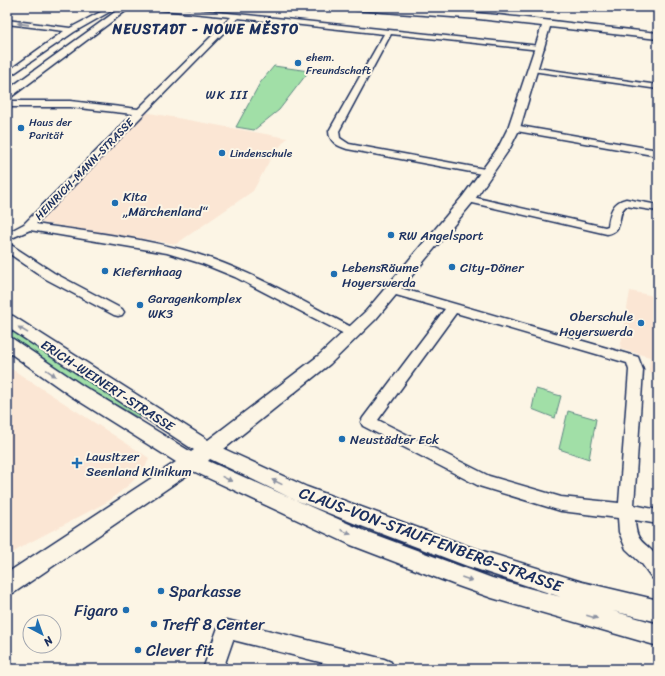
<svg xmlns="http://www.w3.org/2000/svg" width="665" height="676" font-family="Sriracha,sans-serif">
  <rect width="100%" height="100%" fill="#fcf5e5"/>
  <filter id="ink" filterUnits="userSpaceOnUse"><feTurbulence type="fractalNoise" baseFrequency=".025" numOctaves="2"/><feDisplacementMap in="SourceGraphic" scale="8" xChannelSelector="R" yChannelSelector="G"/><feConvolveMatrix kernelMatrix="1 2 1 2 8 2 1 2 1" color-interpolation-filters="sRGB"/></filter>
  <g filter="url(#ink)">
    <path fill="#fbe6d4" d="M144,112L287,138L272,156L253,191L176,244L42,223V219Z
      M630,291L658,297V374L649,372L650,357L620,349Z
      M7,366L149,458L145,468L131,483L109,501L23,546L7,557Z"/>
    <path fill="#a1dfa7" stroke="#5e8782" d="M274,66L309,71L279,110L254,130L236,127L260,83Z
      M7,326L142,415L139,418L68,377L7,334Z
      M536,389L561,396L555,418L532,409Z
      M568,411L596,419L589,459L559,449Z"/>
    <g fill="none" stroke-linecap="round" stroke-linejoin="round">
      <g stroke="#1b2f5e" stroke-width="3">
        <path id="minor" d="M110,7H118L74,32L7,78V72L64,31L7,24V20L70,28Z
          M150,7H172L540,46L544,48L540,50L391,34L339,131L340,138L349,144L490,170L492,172L487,175L347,149C338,146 329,142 329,131L384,34L238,18L36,224C94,233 156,239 212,259C262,277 309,305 357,330L358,333L357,336L352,338L235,277L203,264L167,253L30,230L7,240V233L24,224L133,114L70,107H7V101H70L138,109L231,17L153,9Z
          M529,67L658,85V89L532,71H529Z
          M514,125L658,150V156L511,130L509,128L511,126Z
          M468,196L605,227L608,226C610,213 612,202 626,199L658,205V211L626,206C615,215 626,230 607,234L464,201L463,199Z
          M7,244L11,245L54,273L122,309L124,312L122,315L118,316L114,315L46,279L7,252Z
          M393,286L638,357L643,370L634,505L658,510V524L635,520C636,545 645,540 658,558V580L652,578L642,564L626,549L619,532L618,518L561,511L479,486L363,426L361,422L363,418L445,309L389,293L387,290L389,287ZM456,313L627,363L629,370L619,503L561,497L489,476L378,420Z
          M227,620L384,659L391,662L394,669H347L233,640L223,669H203L220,622Z"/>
      </g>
      <g stroke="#1b2f5e" stroke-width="3">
        <path id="tertiary" d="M122,7H131L11,97L7,98V90Z
          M352,7C454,7 556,22 658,33V39L550,27L520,128L510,148L473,202L376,319L330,364L224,449L307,487L467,546L582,582L658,600V622L613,611L658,624V646L492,598L458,586L351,545L193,471L15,592L7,595V573L176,462L71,396L7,351V337L13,339L83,386L191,452L194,450L7,327V315L13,316L208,440L318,356L366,311L463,196L498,148L508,128L542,26L479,19L356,10ZM210,459L293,499L356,524L467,566L561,597L492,578L365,531L208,461Z"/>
      </g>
      <use href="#minor" fill="#fcf5e5" fill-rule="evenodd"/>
      <use href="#tertiary" fill="#fcf5e5" fill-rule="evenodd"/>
    </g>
    <defs><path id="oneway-solid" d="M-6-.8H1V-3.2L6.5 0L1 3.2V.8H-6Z"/></defs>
    <g fill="#8c92a2">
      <use href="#oneway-solid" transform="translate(23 24) rotate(-172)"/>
      <use href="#oneway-solid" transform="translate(23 330) rotate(-148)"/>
      <use href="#oneway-solid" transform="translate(51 373) rotate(34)"/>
      <use href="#oneway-solid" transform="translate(227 479) rotate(26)"/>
      <use href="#oneway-solid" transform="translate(277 482) rotate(-154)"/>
      <use href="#oneway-solid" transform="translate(346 532) rotate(24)"/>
      <use href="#oneway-solid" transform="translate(467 579) rotate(19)"/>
      <use href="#oneway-solid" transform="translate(592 617) rotate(16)"/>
    </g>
  </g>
  <g fill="#1f6fb2" stroke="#fcf5e5" stroke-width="1.5">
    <circle cx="298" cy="63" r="4"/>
    <circle cx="21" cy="128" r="4"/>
    <circle cx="222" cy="153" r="4"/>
    <circle cx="115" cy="203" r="4"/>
    <circle cx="391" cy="235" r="4"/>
    <circle cx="452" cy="267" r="4"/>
    <circle cx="105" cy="271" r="4"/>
    <circle cx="334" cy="274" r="4"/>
    <circle cx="140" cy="305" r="4"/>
    <circle cx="641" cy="323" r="4"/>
    <circle cx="342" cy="439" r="4"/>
    <path d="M75 457h4v4h4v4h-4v4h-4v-4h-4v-4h4z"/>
    <circle cx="161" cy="591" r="4"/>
    <circle cx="126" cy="610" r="4"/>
    <circle cx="154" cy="624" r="4"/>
    <circle cx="138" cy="650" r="4"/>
  </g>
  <g text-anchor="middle" stroke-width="4" stroke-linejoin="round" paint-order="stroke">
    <g font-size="11" fill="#1b2f5e" stroke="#fcf5e5" text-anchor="start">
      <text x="306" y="61">ehem.<tspan x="306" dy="13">Freundschaft</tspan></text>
      <text x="29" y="126">Haus der<tspan x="29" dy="13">Parität</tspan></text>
      <text x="230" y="157">Lindenschule</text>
    </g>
    <g font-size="11" fill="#1b2f5e" stroke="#fcf5e5">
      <text transform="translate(84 169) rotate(-46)" y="4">HEINRICH-MANN-STRASSE</text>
    </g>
    <g font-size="13" letter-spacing="1" fill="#1b2f5e" stroke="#fcf5e5">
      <text x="227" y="99">WK III</text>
    </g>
    <g font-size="13" fill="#1b2f5e" stroke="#fcf5e5" text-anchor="start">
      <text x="123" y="201">Kita<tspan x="123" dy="15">„Märchenland“</tspan></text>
      <text x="399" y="240">RW Angelsport</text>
      <text x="342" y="272">LebensRäume<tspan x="342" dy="15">Hoyerswerda</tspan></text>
      <text x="460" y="272">City-Döner</text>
      <text x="113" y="276">Kiefernhaag</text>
      <text x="148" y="303">Garagenkomplex<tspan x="148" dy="15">WK3</tspan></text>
      <text x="633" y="321" text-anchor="end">Oberschule<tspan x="633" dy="15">Hoyerswerda</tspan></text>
      <text x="350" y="444">Neustädter Eck</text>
      <text x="86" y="461">Lausitzer<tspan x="86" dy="15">Seenland Klinikum</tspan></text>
    </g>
    <g font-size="13" fill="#1b2f5e" stroke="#fcf5e5">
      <text transform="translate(108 385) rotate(33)" y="5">ERICH-WEINERT-STRASSE</text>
    </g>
    <g font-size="14" font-weight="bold" letter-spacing="1" fill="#1b2f5e" stroke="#fcf5e5">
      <text x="206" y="34">NEUSTADT - NOWE MĚSTO</text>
    </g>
    <g font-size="16" fill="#1b2f5e" stroke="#fcf5e5">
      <text transform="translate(431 539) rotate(20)" y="6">CLAUS-VON-STAUFFENBERG-STRASSE</text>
    </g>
    <g font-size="16" fill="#1b2f5e" stroke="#fcf5e5" text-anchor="start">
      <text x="169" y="597">Sparkasse</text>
      <text x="118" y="616" text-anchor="end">Figaro</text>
      <text x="162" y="630">Treff 8 Center</text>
      <text x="146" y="656">Clever fit</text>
    </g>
  </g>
  <rect width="665" height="676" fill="none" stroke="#fcf5e5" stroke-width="24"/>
  <rect x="12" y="12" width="641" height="652" fill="none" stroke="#1b2f5e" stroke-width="1.5" filter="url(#ink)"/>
  <g transform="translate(42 634) rotate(139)"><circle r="19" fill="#fcf5e5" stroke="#a2a6af"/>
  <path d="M0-3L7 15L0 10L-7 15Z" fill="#1f6fb2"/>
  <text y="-6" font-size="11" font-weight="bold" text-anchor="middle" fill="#1b2f5e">N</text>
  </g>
</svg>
